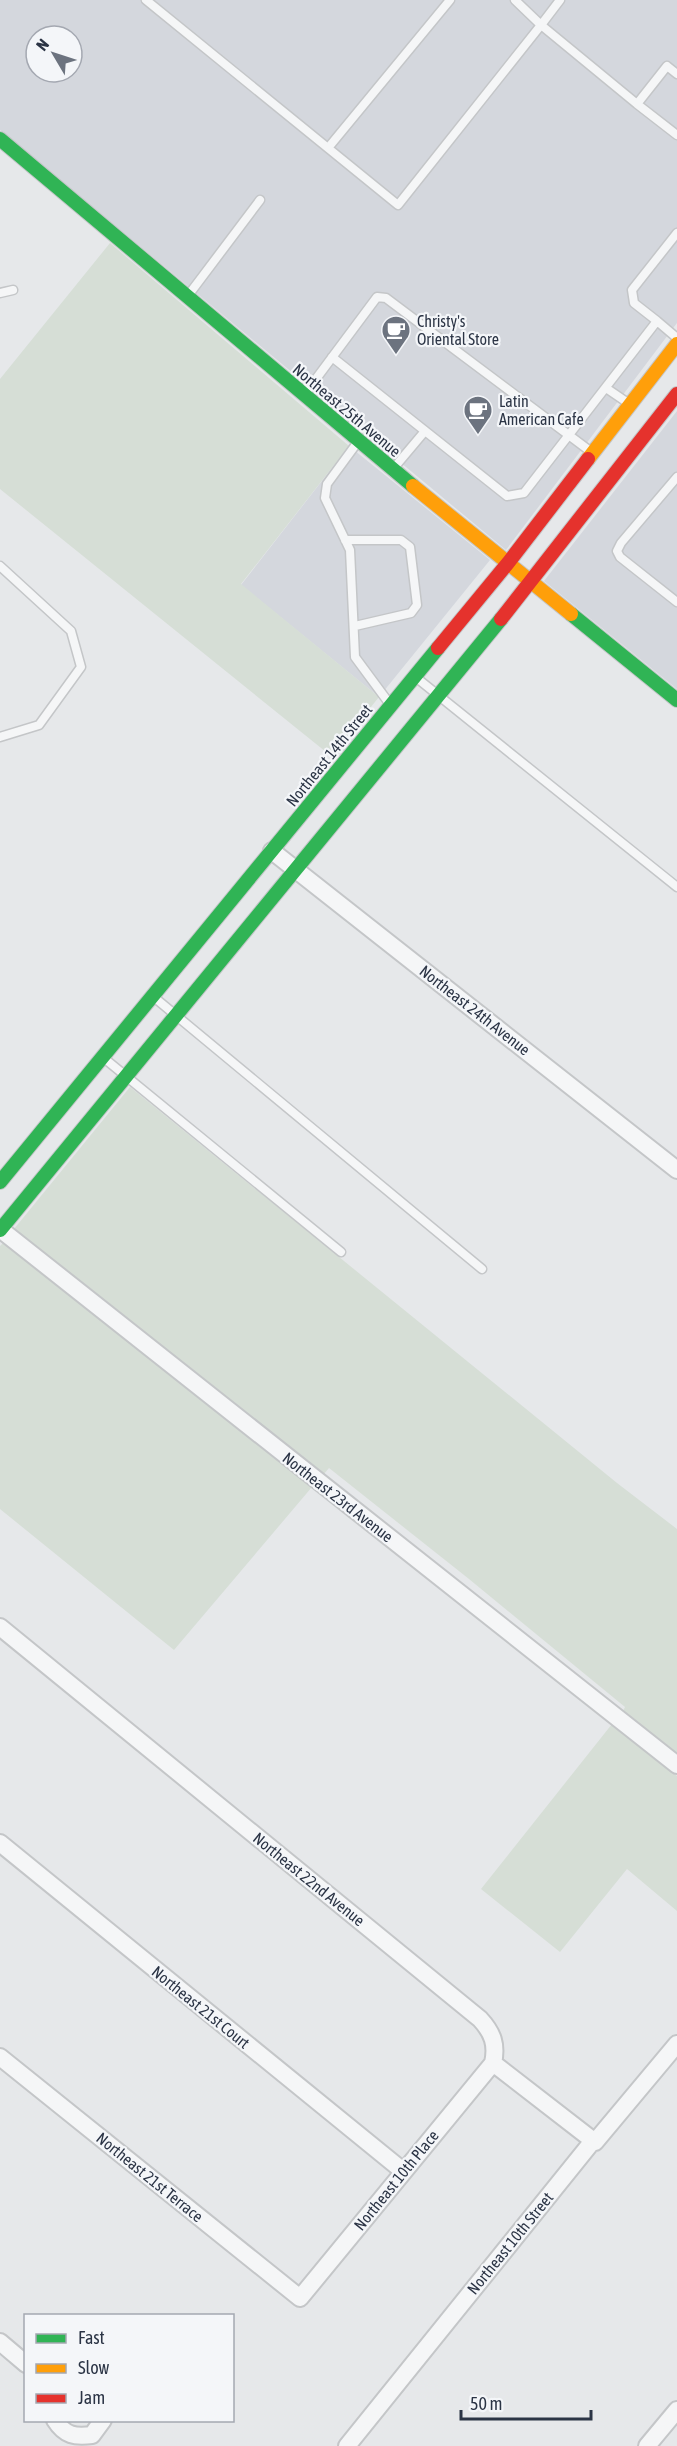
<svg xmlns="http://www.w3.org/2000/svg" width="677" height="2446" font-family="'Asap Condensed',sans-serif">
  <rect width="100%" height="100%" fill="#e6e8ea"/>
  <path fill="#d4d7dd" fill-rule="evenodd" d="M0,0H677V323L506,550L0,130ZM36,36H72V72H36Z
    M677,411V689L544,581Z
    M349,446L490,560L379,697L241,585Z"/>
  <path fill="#d6ded6" d="M110,243L349,446L241,584L379,697L331,756L0,489V379Z
    M130,1087L617,1483L677,1529V1753L623,1711L625,1707L469,1579L329,1468L324,1474L14,1229Z
    M3,1243L312,1487L174,1650L0,1509V1246Z
    M612,1724L677,1776V1911L627,1869L560,1952L481,1889Z"/>
  <g fill="none" stroke-linecap="round" stroke-linejoin="round">
    <g stroke="#c4c6c8" stroke-width="11">
      <path id="lane" d="M146,0L398,205L541,25L637,104L667,66L677,74
        M515,0L541,25L560,0
        M637,104L677,135
        M328,148L450,0
        M0,293L13,290
        M187,297L260,200
        M657,321L634,303L632,290L677,233
        M332,357L507,496L524,493L657,321L677,338
        M606,388L628,403
        M304,395L377,297L386,298L590,451
        M357,443L327,484L325,498L350,550L355,657L389,703
        M393,469L425,431
        M677,477L621,543L617,551L620,557L677,602
        M345,540H401L410,547L417,605L411,613L355,626
        M0,566L71,631L81,667L39,725L0,737
        M418,679L677,887
        M155,998L482,1269
        M105,1059L341,1252"/>
    </g>
    <g stroke="#c4c6c8" stroke-width="20">
      <path id="street" d="M272,851L677,1170
        M0,1229L677,1765
        M0,1627L480,2019C493,2033 497,2045 493,2063L595,2142
        M0,1843L403,2171
        M0,2057L300,2298L493,2063
        M0,2342L26,2364
        M55,2420C65,2436 75,2437 92,2435L103,2420
        M347,2446L592,2142H595L677,2044
        M647,2446L677,2410"/>
    </g>
    <g stroke="#c4c6c8" stroke-width="16">
      <path id="fast" d="M0,139L413,486
        M571,614L677,700
        M0,1182L438,648
        M0,1230L501,619"/>
    </g>
    <g stroke="#c4c6c8" stroke-width="16">
      <path id="slow" d="M588,459L677,344
        M413,486L571,614"/>
    </g>
    <g stroke="#c4c6c8" stroke-width="16">
      <path id="jam" d="M501,619L677,394
        M438,648L508,563L588,459"/>
    </g>
    <use href="#lane" stroke="#f5f6f7" stroke-width="8"/>
    <use href="#street" stroke="#f5f6f7" stroke-width="16"/>
    <use href="#fast" stroke="#30b455" stroke-width="14"/>
    <use href="#slow" stroke="#ff9f0a" stroke-width="14"/>
    <use href="#jam" stroke="#e5322d" stroke-width="14"/>
  </g>
  <defs>
    <g id="cafe-pin" transform="scale(1.5)"><path d="M0 17L-7.5 6A9.5 9.5 0 1 1 7.5 6Z" fill="#6c737f" stroke="#f4f6f9"/><path d="M-5.5-4.5H6V0H3Q3 3.5 0 3.5H-2.5Q-5.5 3.5-5.5 0ZM3-3.2v2h1.7v-2ZM-6 4.5H4V6H-6Z" fill="#fff"/></g>
  </defs>
  <g fill-rule="evenodd">
    <use href="#cafe-pin" x="396" y="330"/>
    <use href="#cafe-pin" x="478" y="410"/>
  </g>
  <g text-anchor="middle" stroke-width="4.5" stroke-linejoin="round" paint-order="stroke">
    <g font-size="16" fill="#2b3445" stroke="#f4f6f9" text-anchor="start">
      <text x="417" y="327">Christy's<tspan x="417" dy="18">Oriental Store</tspan></text>
      <text x="499" y="407">Latin<tspan x="499" dy="18">American Cafe</tspan></text>
    </g>
    <g font-size="16" fill="#2b3445" stroke="#f4f6f9">
      <text transform="translate(347 410) rotate(40)" y="6">Northeast 25th Avenue</text>
      <text transform="translate(329 755) rotate(-51)" y="6">Northeast 14th Street</text>
      <text transform="translate(475 1010) rotate(38)" y="6">Northeast 24th Avenue</text>
      <text transform="translate(338 1497) rotate(38)" y="6">Northeast 23rd Avenue</text>
      <text transform="translate(309 1879) rotate(39)" y="6">Northeast 22nd Avenue</text>
      <text transform="translate(201 2007) rotate(39)" y="6">Northeast 21st Court</text>
      <text transform="translate(150 2177) rotate(39)" y="6">Northeast 21st Terrace</text>
      <text transform="translate(396 2180) rotate(-51)" y="6">Northeast 10th Place</text>
      <text transform="translate(510 2243) rotate(-51)" y="6">Northeast 10th Street</text>
    </g>
  </g>
  <rect x="24" y="2314" width="210" height="108" fill="#f4f6f9" stroke="#a4a8b1" stroke-width="1.5"/>
  <rect x="36" y="2334" width="30" height="9" fill="#30b455" stroke="#a4a8b1" stroke-width="1.5"/>
  <text x="78" y="2344" font-size="18" fill="#2b3445">Fast</text>
  <rect x="36" y="2364" width="30" height="9" fill="#ff9f0a" stroke="#a4a8b1" stroke-width="1.5"/>
  <text x="78" y="2374" font-size="18" fill="#2b3445">Slow</text>
  <rect x="36" y="2394" width="30" height="9" fill="#e5322d" stroke="#a4a8b1" stroke-width="1.5"/>
  <text x="78" y="2404" font-size="18" fill="#2b3445">Jam</text>
  <g transform="translate(54 54) rotate(309)"><circle r="28" fill="#f4f6f9" stroke="#a4a8b1" stroke-width="1.5"/>
  <path d="M0-4.5L10 22L0 15L-10 22Z" fill="#6c737f"/>
  <text y="-9" font-size="16" font-weight="bold" text-anchor="middle" fill="#2b3445">N</text>
  </g>
  <path d="M461 2410v9h130v-9" fill="none" stroke="#2b3445" stroke-width="3"/>
  <text x="470" y="2410" font-size="18" fill="#2b3445" stroke="#f4f6f9" stroke-width="4.5" paint-order="stroke">50 m</text>
</svg>
